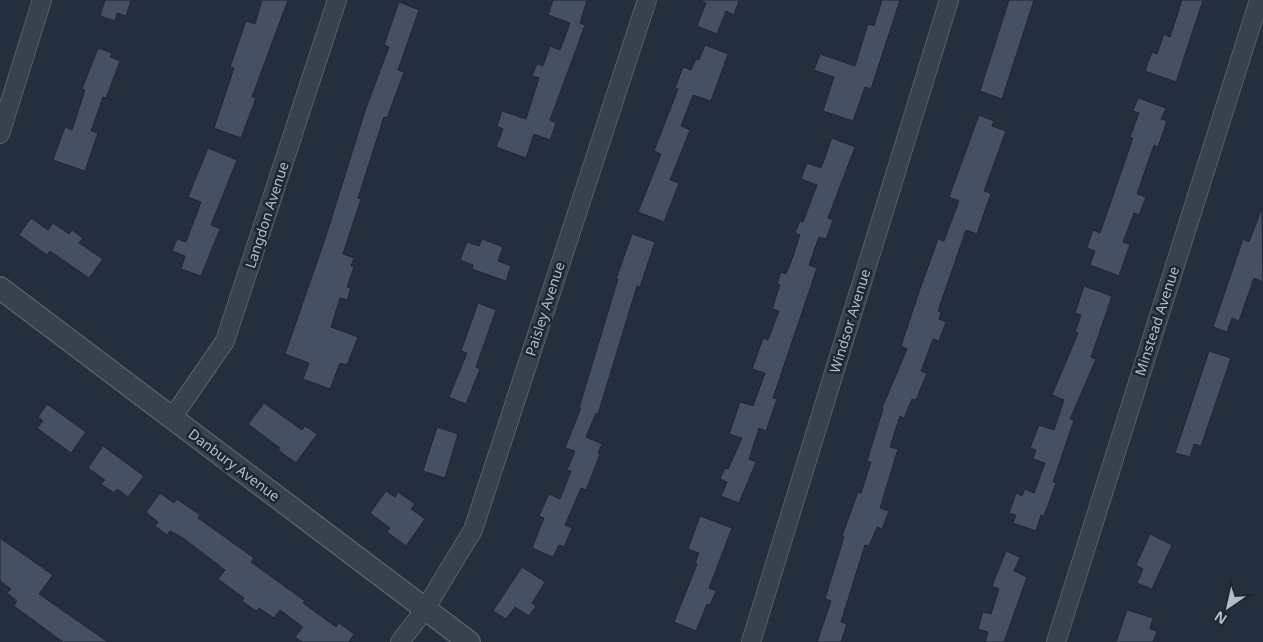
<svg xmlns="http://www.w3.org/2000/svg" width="1263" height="642" font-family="'Noto Sans',sans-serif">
  <rect width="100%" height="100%" fill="#242f3e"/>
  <path fill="#455162" stroke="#1f2835" d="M105,0H131L126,16L117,13L115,21L100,16Z
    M262,0H288L252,97L256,98L241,138L214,128L234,68L230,67L246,21L255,24Z
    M553,0H587L580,23L585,25L550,120L556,123L550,140L534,134L526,158L496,147L503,129L497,126L502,111L526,119L539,78L532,76L537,64L543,66L550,46L560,50L570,23L548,15Z
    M699,0H739L734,15L726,11L717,34L697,26L706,3Z
    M882,0H900L871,89L865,87L853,121L823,111L834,77L814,70L820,54L855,66L868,24L874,26Z
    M1009,0H1034L1002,99L980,91Z
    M1182,0H1203L1176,82L1145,71L1152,52L1157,54L1164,34L1170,37Z
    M399,2L419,10L398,70L404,72L387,118L384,117L358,198L361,199L343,254L354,258L351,266L354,267L347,287L351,288L347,300L340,298L331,327L358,337L347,365L340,363L330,389L303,379L309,363L285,354L326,236L366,108L389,47L384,45Z
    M705,45L728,54L711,101L693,95L681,126L690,130L670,180L679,183L664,222L638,212L661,154L654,151L678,89L675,88L683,67L691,70L696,59L699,60Z
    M98,48L112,53L110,57L120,61L106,98L103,97L91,131L98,133L85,171L53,160L65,127L72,130L85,90L82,89Z
    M1138,98L1166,108L1161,119L1167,121L1158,147L1154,145L1137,194L1146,197L1139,215L1134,213L1123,242L1130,244L1119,276L1090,265L1095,251L1087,248L1093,230L1100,233L1133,138L1130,137L1139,113L1133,111Z
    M979,115L994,121L992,126L1006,131L984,191L991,193L977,234L966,230L938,311L941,312L939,319L946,322L939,341L933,339L921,371L927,373L916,400L912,399L904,418L900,416L890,447L898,449L880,508L889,511L882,529L877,527L869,546L865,545L841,622L847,624L841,642H817L831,601L825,599L844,537L842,536L858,492L861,493L871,462L867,461L883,409L882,408L907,349L901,346L921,286L938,239L944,241L959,201L949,197Z
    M832,138L855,147L828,218L833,220L826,239L819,237L809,265L817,268L773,398L777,399L766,431L759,428L749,459L756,462L739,503L721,496L727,482L720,479L725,468L728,469L742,438L729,434L740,402L753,406L765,373L752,369L763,338L768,340L779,311L772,309L780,285L777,284L781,272L786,274L792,259L800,235L795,233L800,221L803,222L817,185L801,179L807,163L821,168Z
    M208,148L237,160L211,225L220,229L201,276L181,269L185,256L172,251L177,239L186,242L201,202L188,197Z
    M1262,208L1263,282L1254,278L1239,321L1232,318L1227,332L1213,327L1243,239L1249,242Z
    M31,218L48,230L53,223L69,234L72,230L83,238L79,243L103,259L89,278L50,251L47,255L19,235Z
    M632,234L655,242L640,287L637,286L598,414L596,413L586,437L602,444L598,453L600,454L586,490L581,488L565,525L572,528L564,547L559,545L553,557L532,548L544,518L539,516L549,494L560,499L571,471L567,470L575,451L565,448L581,408H579L618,279H616Z
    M482,239L503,247L498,261L511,266L506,281L472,269L473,265L460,260L467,242L479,246Z
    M1084,286L1112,296L1091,357L1096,359L1070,419L1074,420L1053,482L1056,483L1044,516L1041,515L1036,531L1013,523L1016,515L1009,513L1016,493L1022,496L1025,489L1034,493L1045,463L1033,459L1036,450L1030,448L1039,425L1054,430L1064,400L1052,395L1078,333L1075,332L1081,315L1075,313Z
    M478,303L496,310L476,367L480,369L466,404L449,397L467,353L461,351Z
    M1209,351L1231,358L1201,446L1194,444L1190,457L1175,453Z
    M264,403L302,430L305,426L317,434L296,463L278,450L280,448L248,424Z
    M47,404L86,432L71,453L37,428L43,421L38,417Z
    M437,427L458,434L445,478L423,471Z
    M103,446L144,476L128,497L117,489L114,493L101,484L105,480L88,468Z
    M386,491L395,497L398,492L415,504L411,509L425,519L406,546L387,532L390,528L370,513Z
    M160,493L174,503L177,499L200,515L198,518L254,558L251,562L305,601L303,603L336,627L339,623L354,634L349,642H302L295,637L303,627L280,610L274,618L259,608L256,611L242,601L244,598L218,579L225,570L183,538L170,531L167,535L155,526L158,522L146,512Z
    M700,516L732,528L709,588L716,591L710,605L707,604L696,631L674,622L697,564L695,563L699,553L688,549Z
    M1150,534L1172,545L1152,589L1137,583L1143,569L1136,565Z
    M0,538L53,575L39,594L108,642H63L14,606L17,601L7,593L11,589L0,581Z
    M1006,551L1020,557L1014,571L1027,577L1004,642H985L988,632L978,629L983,612L991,614L999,589L992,586Z
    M522,567L545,582L532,603L536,606L529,616L515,607L506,619L493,611Z
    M1127,610L1153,618L1150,629L1157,631L1153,642H1116Z"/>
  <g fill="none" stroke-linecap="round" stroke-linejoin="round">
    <g stroke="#565f6c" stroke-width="20">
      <path id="minor" d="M0,134L42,0
        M172,418L225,341L337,0
        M400,642L425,609L473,530L647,0
        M751,642L949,0
        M1056,642L1259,0"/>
    </g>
    <g stroke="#565f6c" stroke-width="24">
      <path id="tertiary" d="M0,288L469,642"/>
    </g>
    <use href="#minor" stroke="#38414e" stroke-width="18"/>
    <use href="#tertiary" stroke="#38414e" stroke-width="21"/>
  </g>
  <g text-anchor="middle" stroke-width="5" stroke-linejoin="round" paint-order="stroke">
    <g font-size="14" fill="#b4bcc9" stroke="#1d2633">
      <text transform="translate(267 215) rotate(-72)" y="5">Langdon Avenue</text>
      <text transform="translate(545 309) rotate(-72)" y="5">Paisley Avenue</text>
      <text transform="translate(850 321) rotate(-73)" y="5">Windsor Avenue</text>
      <text transform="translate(1157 321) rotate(-72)" y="5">Minstead Avenue</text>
      <text transform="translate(234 465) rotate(37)" y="5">Danbury Avenue</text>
    </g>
  </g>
  <g transform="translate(1228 607) rotate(214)" stroke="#1d2633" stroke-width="4" paint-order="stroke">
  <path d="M0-4L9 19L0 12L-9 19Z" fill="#b4bcc9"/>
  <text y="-8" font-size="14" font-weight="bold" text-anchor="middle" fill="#b4bcc9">N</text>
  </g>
</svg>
